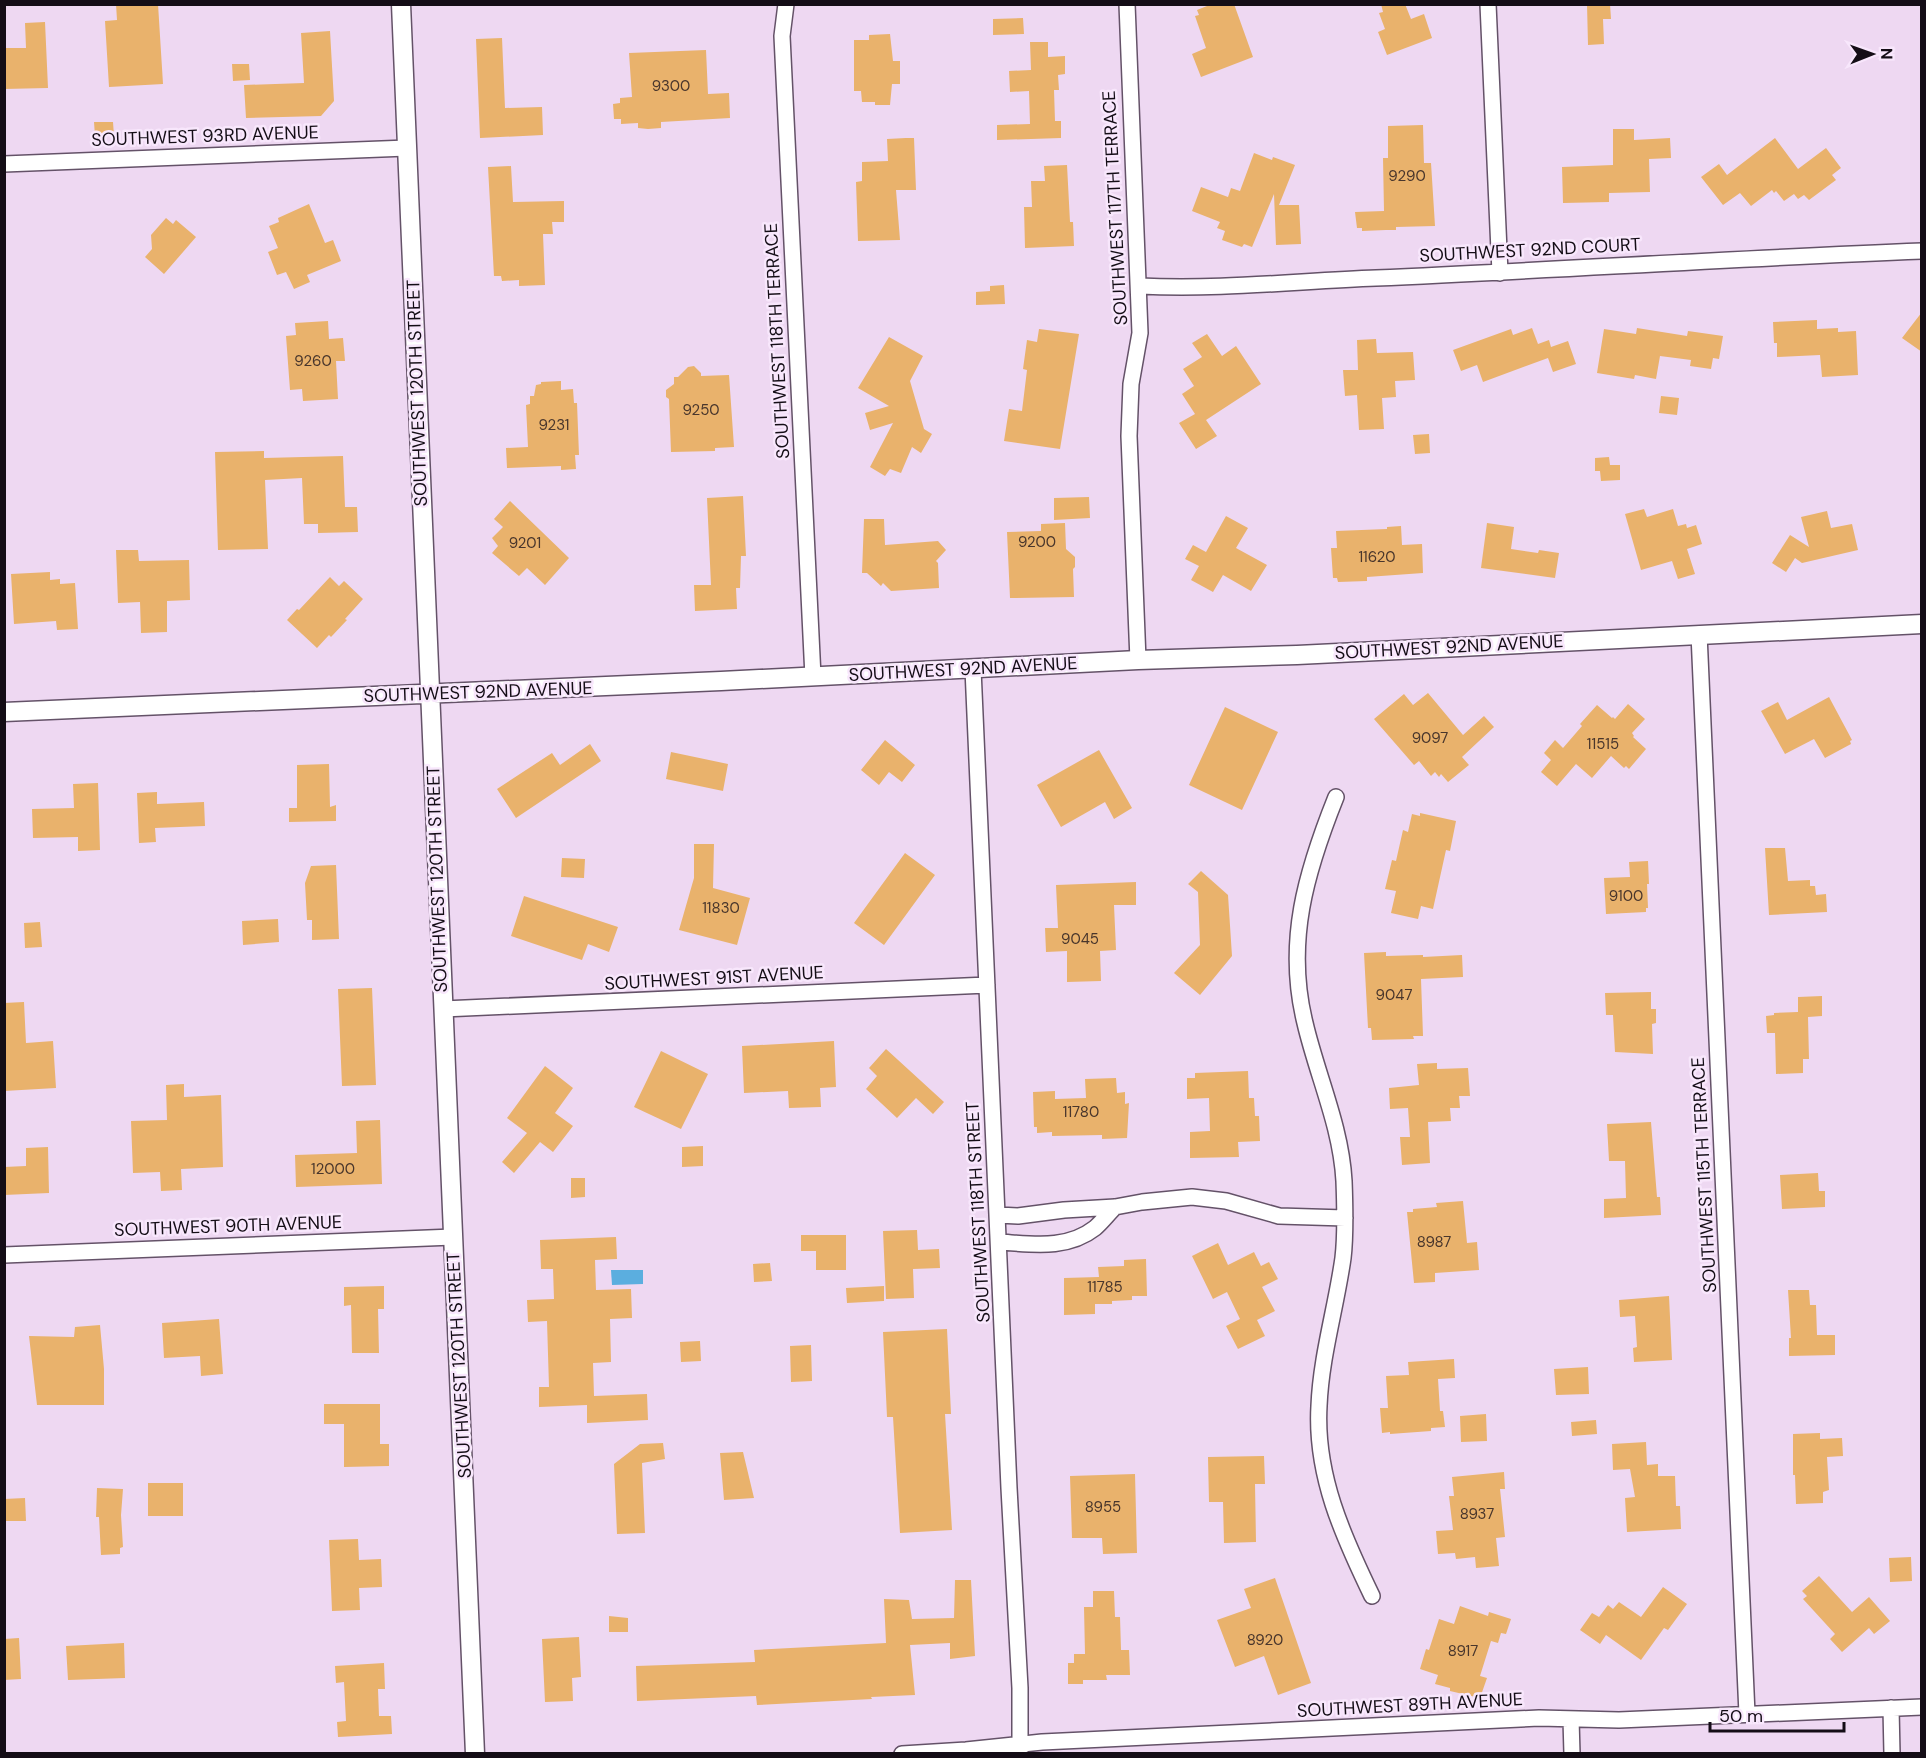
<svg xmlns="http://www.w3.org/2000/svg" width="1926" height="1758" font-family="'DM Sans',sans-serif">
  <rect width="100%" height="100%" fill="#eed8f2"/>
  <path fill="#5baedf" d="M611,1270H643V1284L612,1285Z"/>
  <path fill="#e9b26c" d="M116,4H158L163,84L109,87L105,21L117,20Z
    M1212,4H1234L1253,57L1201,77L1192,54L1206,48L1195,16L1199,15L1197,10Z
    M1381,4H1405L1411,19L1424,14L1432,38L1387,55L1378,32L1385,29L1379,13L1383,12Z
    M1587,4H1610L1611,19H1603L1604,44L1588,45Z
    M1023,18L1024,34L993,35V19Z
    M45,22L48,88L4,89V48H26L25,23Z
    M330,31L334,101L321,116L246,118L244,85L304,83L301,33Z
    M890,34L893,61H900V84H892L890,105H875V102H862L861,91H854V40H869V35Z
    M502,38L505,108L542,107L543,135L480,138L476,39Z
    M1030,42H1048V57L1065,56V74L1058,75L1059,90H1054L1055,121H1061V138L997,140V125L1030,124L1029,91L1010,92L1009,71L1031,70Z
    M706,50L708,94L729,93L730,118L661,122V128L648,129L638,128V123L621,124V119H614L613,104L620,103V98L632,97L629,53Z
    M232,64H249L250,80L233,81Z
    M94,122H113L114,136H95Z
    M1423,125L1424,163H1431L1435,226L1396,227V230H1386L1362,231V228H1357L1355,212L1384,211L1383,158H1388V126Z
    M1613,129H1634V140L1670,138L1671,158L1649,159L1650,192L1609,193V202L1563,203L1562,167L1613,165Z
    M906,138H914L916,190H896L900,240L858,241L856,182L862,181V162L888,161L887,139Z
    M1775,138L1798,169L1826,148L1841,168L1832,175L1836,180L1809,200L1804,195L1798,199L1794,194L1784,201L1776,191L1774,193L1772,190L1751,206L1740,193L1723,205L1701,177L1719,164L1727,175Z
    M1254,153L1272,160L1273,157L1295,165L1279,205H1299L1301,244L1276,245L1274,194L1252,247L1244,244L1242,247L1222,240L1225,231L1217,228L1220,222L1192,211L1201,187L1228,197L1231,188L1240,191Z
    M1067,165L1070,222H1073L1074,246L1025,248L1024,207H1032L1031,181H1045L1044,166Z
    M511,166L513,202L564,201V222H552L553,234H543L545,285L519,286V280L502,281L501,276H494L488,167Z
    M309,204L325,243L333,240L341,261L307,275L310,282L294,289L286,272L277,275L268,252L278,248L269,226L279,222L278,218Z
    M166,218L173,224L176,220L196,237L164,274L145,257L152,249L151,235Z
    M1004,285L1005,304L976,305V292L990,291V286Z
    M1922,312V352L1902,338Z
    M1817,320V329L1838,328V332L1856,331L1858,375L1822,377L1820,355L1777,357V343H1774L1773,322Z
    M328,321L329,339L343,338L345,361H336L338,399L303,401L302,389L290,390L286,336L296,335L295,323Z
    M1532,328L1538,344L1549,340L1551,347L1568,341L1576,364L1553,372L1548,358L1483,382L1477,365L1461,371L1453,350L1511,329L1513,335Z
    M1637,328L1687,336L1688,331L1723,336L1719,359L1713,358L1711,369L1690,366L1691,360L1660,356L1656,379L1635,375L1634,379L1597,373L1604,329L1636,334Z
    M1039,329L1079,334L1060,449L1004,441L1009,409L1022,411L1027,370L1023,369L1027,340L1037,342Z
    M1207,334L1222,356L1236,346L1261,384L1206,420L1217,436L1196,449L1179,423L1195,414L1182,394L1194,386L1183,369L1202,357L1192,343Z
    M889,337L923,356L910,381L924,429L932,434L921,453L912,447L901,473L890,469L885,476L870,467L893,423L870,430L865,413L889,406L858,388Z
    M1376,339L1377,353L1413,352L1415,380L1395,381L1396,397L1382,398L1384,429L1359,430L1357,395L1345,396L1343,370H1358L1357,340Z
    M694,366L701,373V376L729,375L734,447L715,448V451L671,452L669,399L666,397V390L674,384V377H678L688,367Z
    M561,381V390L573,389L574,403H577L579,455H575L576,469L561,470V466L507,468L506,448L528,447L526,405L530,404V396H534L536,385L541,384V382Z
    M1661,396L1679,398L1677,415L1659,413Z
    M1429,434L1430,453L1415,454L1413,435Z
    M264,451V458L343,456L345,507H357L358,532L318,533V524H304L302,478L265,480L268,549L218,550L215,452Z
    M1609,457L1610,465H1620V480L1601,481L1600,471H1595V458Z
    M743,496L746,556H741L740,588H736L737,609L695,611L694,585H711L707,498Z
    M1089,497L1090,518L1054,520V498Z
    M510,501L569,558L545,585L527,568L519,576L492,553L498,546L492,538L503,527L494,519Z
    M1644,509L1647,517L1673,509L1678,526L1686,524L1687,528L1696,525L1702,544L1687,549L1695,574L1678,579L1672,561L1641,570L1625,514Z
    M1827,511L1831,528L1852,524L1858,550L1802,563L1795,558L1786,572L1772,563L1790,535L1809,547L1801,517Z
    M1226,516L1248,528L1236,548L1267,565L1251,591L1223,575L1213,592L1191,580L1199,566L1185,559L1193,545L1206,552Z
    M864,519H884L885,545L938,541L946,550L936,561L938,563L939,588L891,591L883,583L881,586L867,573H862Z
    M1065,523L1066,549L1075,557V567L1073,569L1074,597L1010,598L1007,532L1041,531V524Z
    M1487,523L1514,527L1511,549L1538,553L1539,550L1559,553L1555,578L1481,568Z
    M1401,526L1402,545L1422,544L1423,573L1367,577V581L1338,582L1337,578H1333L1331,548H1337L1336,531L1387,529V527Z
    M116,550H138L139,561L189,560L190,600L167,601V632L141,633L140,602L118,603Z
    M50,572V580L60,579V584L75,583L78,629L57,630L56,621L14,624L11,574Z
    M330,577L339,586L344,581L363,599L345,619L347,620L331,637L329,635L317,648L287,620L297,609L299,610Z
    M1428,693L1463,735L1484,716L1494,727L1462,757L1469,765L1448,782L1441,774L1439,777L1435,772L1431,776L1419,761L1414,765L1374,719L1404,694L1413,705Z
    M1829,697L1852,740L1850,741L1851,744L1825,758L1814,739L1785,754L1761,711L1778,702L1787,720Z
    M1628,704L1645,719L1632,733L1634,736L1633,737L1646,749L1629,769L1626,766L1624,768L1611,756L1592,778L1576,764L1557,786L1541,772L1551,760L1544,753L1555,740L1563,748L1582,726L1580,724L1597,705L1612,718L1613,717L1615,719Z
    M1225,707L1278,732L1242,810L1189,785Z
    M885,740L915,765L902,782L889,772L879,785L861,770Z
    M590,744L601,761L516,818L497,789L552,753L560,765Z
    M1099,750L1132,808L1114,819L1105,802L1061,827L1037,785Z
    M671,752L728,764L723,791L666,779Z
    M329,764L330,807L336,805V821L289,822V808H297V765Z
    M98,783L100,850L78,851V837L33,838L32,809L74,808L73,784Z
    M157,792V804L204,802L205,826L155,828L156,842L139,843L137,793Z
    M1420,813L1456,821L1450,851L1446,850L1433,909L1421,906L1418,919L1391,913L1396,891L1385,889L1392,860L1396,861L1403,830L1408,832L1412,814L1420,816Z
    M694,844H714L713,888L750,898L737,945L679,930L694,878Z
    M1765,848H1785L1788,881L1810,880V886H1815L1816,895L1826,894L1827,912L1769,915Z
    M905,853L935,875L884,945L854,923Z
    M562,858L585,859L584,878L561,877Z
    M1648,861L1649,884H1647L1648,908H1646V912L1606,914L1604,878L1630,877L1629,862Z
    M336,865L339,939L312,940V920H307L305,883L311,866Z
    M1201,871L1228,895L1232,956L1200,995L1174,973L1200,945L1198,892L1188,884Z
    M1136,882V905H1114L1116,950L1100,951L1101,981L1067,982V951L1046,952L1045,928H1058L1056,885Z
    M524,896L618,927L609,952L588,944L582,960L511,936Z
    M278,919L279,942L243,945L242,921Z
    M40,922L42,947L25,948L24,923Z
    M1386,952V956L1423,955V957L1462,955L1463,977L1421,979L1423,1036H1413L1414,1039L1372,1040L1371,1028H1368L1364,953Z
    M372,988L376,1085L342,1086L338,989Z
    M1651,992V1009H1656V1023L1652,1024L1653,1054L1615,1052L1613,1015H1606L1605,993Z
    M1822,996V1016L1808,1017L1809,1059H1803V1073L1776,1074L1775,1033H1767L1766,1016L1774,1015V1013L1798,1012V997Z
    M24,1002L26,1043L53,1041L56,1088L4,1091V1003Z
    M834,1041L836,1087L820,1088L821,1107L789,1108L788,1091L744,1093L742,1046Z
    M886,1049L944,1102L933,1114L916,1098L897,1118L866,1089L877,1076L869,1068Z
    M661,1051L708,1074L681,1129L634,1107Z
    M1437,1063V1069L1468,1068L1470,1096H1459L1460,1108H1450L1451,1121L1428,1122L1430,1163L1402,1165L1400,1137H1410L1408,1108L1390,1109L1389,1088L1419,1085L1417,1064Z
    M545,1066L573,1088L555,1113L573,1126L553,1152L540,1142L514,1173L502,1162L527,1133L507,1118Z
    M1248,1071L1249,1098H1254L1255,1116H1259L1260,1141L1238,1142L1239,1157L1190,1158V1132L1210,1131L1209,1098L1187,1099V1078H1195V1073Z
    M1116,1078L1117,1093L1125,1092V1104L1129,1103L1127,1138L1102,1139V1135L1052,1136V1132L1037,1133V1127H1034L1033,1092L1055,1091V1099L1086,1098L1085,1079Z
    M184,1084V1097L221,1095L223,1167L181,1169L182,1190L161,1191L160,1172L133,1173L131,1121L167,1120L166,1085Z
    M380,1120L382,1184L296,1187L295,1155L357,1153L356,1121Z
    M1651,1122L1657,1197H1660L1661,1215L1604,1218V1199L1626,1198L1625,1161H1609L1607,1124Z
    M703,1146V1166L682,1167V1147Z
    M48,1147L49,1193L4,1195V1167L26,1166V1148Z
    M1818,1173L1819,1191H1825V1207L1782,1209L1780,1175Z
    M571,1178H585V1197L571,1198Z
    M1463,1201L1467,1243L1477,1242L1479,1270L1435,1273V1282L1414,1283L1407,1212H1413V1209L1437,1207L1436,1203Z
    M917,1230L918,1250L939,1249L940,1268L913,1269L914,1298L886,1299L883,1231Z
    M801,1235H846V1270H816V1251H801Z
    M616,1237L617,1259L595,1260L596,1290L631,1289L632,1318L610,1319L611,1362L593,1363L594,1396L647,1394L648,1420L587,1423V1405L539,1407V1387H549L547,1321L528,1322L527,1300L554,1299L553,1269H541L540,1240Z
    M1218,1243L1228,1265L1254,1252L1261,1266L1269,1262L1278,1279L1262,1287L1275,1311L1257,1320L1265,1336L1238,1349L1226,1326L1240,1319L1227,1292L1213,1299L1192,1256Z
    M1146,1259L1147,1296H1132V1300L1112,1301V1304H1095V1314L1064,1315V1278L1099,1277L1098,1267L1124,1266V1260Z
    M770,1263L772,1281L754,1282L753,1264Z
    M384,1286V1309H378L379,1353H352L351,1305L344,1306V1287Z
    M884,1286V1301L847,1303L846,1288Z
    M1788,1290H1809L1810,1305H1816L1817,1335H1835V1355L1789,1356V1338H1791Z
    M1669,1296L1672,1360L1634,1362L1633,1348L1637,1347L1635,1316L1620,1317L1619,1300Z
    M219,1319L223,1374L201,1376L200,1356L164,1358L162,1323Z
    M100,1325L104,1369V1405H37L29,1336L74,1337L75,1327Z
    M947,1329L951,1414H945L952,1530L900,1533L893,1417H887L883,1332Z
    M700,1341L701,1361L681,1362L680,1342Z
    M811,1345L812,1381L791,1382L790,1346Z
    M1454,1359L1455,1378L1438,1379L1440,1411H1443L1445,1427L1431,1428V1431L1390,1434V1432L1382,1433L1380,1408H1388L1386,1376L1409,1375L1408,1362Z
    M1588,1367L1589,1394L1556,1395L1554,1369Z
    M324,1404H380V1444H389V1466L344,1467V1424H324Z
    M1486,1414L1487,1441L1461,1442L1460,1416Z
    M1596,1420L1597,1434L1572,1436L1571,1422Z
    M1820,1433V1439L1842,1438L1843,1456L1827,1457L1829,1490L1823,1492V1503L1796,1504L1795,1475H1793V1434Z
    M1646,1442L1647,1465L1658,1464V1476H1675L1676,1506H1680L1681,1529L1627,1532L1625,1498L1635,1497L1630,1469L1613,1470L1612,1444Z
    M663,1443L665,1459L642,1463L645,1533L617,1534L614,1464L640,1444Z
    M743,1452L754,1498L724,1500L720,1453Z
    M1264,1456L1265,1484H1255L1256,1542L1224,1543L1223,1502H1209L1208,1457Z
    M1504,1472L1505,1489H1500L1505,1537L1496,1538L1499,1566L1476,1568L1475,1557L1456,1559L1455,1553L1438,1554L1436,1531L1453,1530L1449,1496H1454L1452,1477Z
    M1135,1474L1137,1553L1103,1554L1102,1538H1072L1070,1476Z
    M148,1483H183V1516H148Z
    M97,1488L123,1489L121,1515L123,1547L120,1548V1554L101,1555L99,1517H96Z
    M25,1498L26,1521H4V1499Z
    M358,1539L359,1560L381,1559L382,1587L359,1588L360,1610L332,1611L329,1540Z
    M1911,1557L1912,1581L1890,1582L1889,1558Z
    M1819,1576L1852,1612L1869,1597L1890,1621L1874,1634L1869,1628L1842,1652L1830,1639L1835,1634L1803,1599L1807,1596L1802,1591Z
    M1275,1578L1311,1683L1278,1695L1264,1656L1235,1667L1217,1620L1251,1608L1244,1589Z
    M955,1580H971L975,1656L950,1659V1643L910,1645L915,1695L871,1697L872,1699L757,1705L756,1696L637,1701L636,1666L755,1662L754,1650L886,1643L884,1599L909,1600L912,1619L954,1618Z
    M1663,1587L1687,1604L1668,1630L1664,1628L1641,1660L1606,1635L1600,1644L1580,1630L1592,1613L1599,1617L1608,1605L1613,1609L1619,1602L1641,1617Z
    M1093,1591H1114L1115,1617H1120L1121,1650H1129L1130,1675H1106L1107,1680H1083V1684H1068V1663H1074V1654H1085L1084,1607H1093Z
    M1460,1606L1488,1616L1489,1612L1511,1619L1506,1634L1501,1633L1498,1643L1491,1641L1480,1676L1487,1678L1480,1698L1450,1691V1688L1435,1684L1438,1675L1420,1669L1426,1649L1429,1650L1439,1619L1454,1624Z
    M609,1616L628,1618V1632H609Z
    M579,1637L581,1677L572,1678L573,1701L545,1702L542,1639Z
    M19,1638L21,1679L4,1680V1639Z
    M124,1643L125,1678L68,1680L66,1646Z
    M384,1663L385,1689H378L379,1716H391L392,1734L338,1737L337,1722L346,1721L344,1682L336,1683L335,1666Z"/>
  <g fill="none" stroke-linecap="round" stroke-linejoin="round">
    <g stroke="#645268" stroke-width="18">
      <path id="minor" d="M786,4L782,36L813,677
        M1127,4L1140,333L1131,384L1129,436L1138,660
        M1488,4L1500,273
        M4,164L407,148
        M1140,286C1218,290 1298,281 1376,278C1558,270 1740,258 1922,251
        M1699,634L1747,1714
        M973,669L1009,1488L1020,1688V1754
        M1336,797C1306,872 1285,942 1305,1023C1317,1075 1341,1126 1344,1181C1345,1207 1346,1233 1343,1258C1336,1308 1321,1356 1319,1406C1315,1475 1343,1536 1372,1596
        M443,1009L987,985
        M998,1215L1018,1216L1064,1210L1115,1207L1142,1202L1192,1197L1226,1201L1279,1216L1345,1218
        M999,1242C1032,1244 1067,1250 1095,1228C1102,1222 1108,1214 1115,1207
        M4,1255L453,1237
        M1891,1708L1892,1754
        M1571,1719L1572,1754
        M902,1754L966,1750L1042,1742L1539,1718L1619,1720L1922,1707"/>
    </g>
    <g stroke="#645268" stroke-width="21">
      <path id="tertiary" d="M401,4L475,1754
        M4,712L721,681L1138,660L1297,655L1922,624"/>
    </g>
    <use href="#minor" stroke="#fff" stroke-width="15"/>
    <use href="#tertiary" stroke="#fff" stroke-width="18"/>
  </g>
  <g text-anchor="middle" stroke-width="5" stroke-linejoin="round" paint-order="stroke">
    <g font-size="15" fill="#49362c">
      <text x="671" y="91">9300</text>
      <text x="1407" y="181">9290</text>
      <text x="313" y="366">9260</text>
      <text x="701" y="415">9250</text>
      <text x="554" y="430">9231</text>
      <text x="1037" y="547">9200</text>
      <text x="525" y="548">9201</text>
      <text x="1377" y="562">11620</text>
      <text x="1430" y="743">9097</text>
      <text x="1603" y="749">11515</text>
      <text x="1626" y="901">9100</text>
      <text x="721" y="913">11830</text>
      <text x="1080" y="944">9045</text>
      <text x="1394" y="1000">9047</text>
      <text x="1081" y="1117">11780</text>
      <text x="333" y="1174">12000</text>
      <text x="1434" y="1247">8987</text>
      <text x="1105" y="1292">11785</text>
      <text x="1103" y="1512">8955</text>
      <text x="1477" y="1519">8937</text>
      <text x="1265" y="1645">8920</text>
      <text x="1463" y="1656">8917</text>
    </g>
    <g font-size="18" fill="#140d16" stroke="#f8e7fc">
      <text transform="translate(205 136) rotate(-2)" y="6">SOUTHWEST 93RD AVENUE</text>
      <text transform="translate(1115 208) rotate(-93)" y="6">SOUTHWEST 117TH TERRACE</text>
      <text transform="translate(1530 250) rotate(-3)" y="6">SOUTHWEST 92ND COURT</text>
      <text transform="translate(777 341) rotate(-93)" y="6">SOUTHWEST 118TH TERRACE</text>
      <text transform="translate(417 393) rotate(-92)" y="6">SOUTHWEST 120TH STREET</text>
      <text transform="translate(1449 647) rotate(-3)" y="6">SOUTHWEST 92ND AVENUE</text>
      <text transform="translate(963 669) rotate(-3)" y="6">SOUTHWEST 92ND AVENUE</text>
      <text transform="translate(478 692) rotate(-2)" y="6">SOUTHWEST 92ND AVENUE</text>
      <text transform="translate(437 879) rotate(-92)" y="6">SOUTHWEST 120TH STREET</text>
      <text transform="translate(714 978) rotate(-3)" y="6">SOUTHWEST 91ST AVENUE</text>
      <text transform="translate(1704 1175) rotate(-93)" y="6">SOUTHWEST 115TH TERRACE</text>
      <text transform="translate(978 1212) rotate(-93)" y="6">SOUTHWEST 118TH STREET</text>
      <text transform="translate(228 1226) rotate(-2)" y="6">SOUTHWEST 90TH AVENUE</text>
      <text transform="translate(459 1365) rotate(-93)" y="6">SOUTHWEST 120TH STREET</text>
      <text transform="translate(1410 1705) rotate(-3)" y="6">SOUTHWEST 89TH AVENUE</text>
    </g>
  </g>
  <rect width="1926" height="1758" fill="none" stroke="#140d16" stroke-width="12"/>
  <g transform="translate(1872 54) rotate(89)" stroke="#f8e7fc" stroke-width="4.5" paint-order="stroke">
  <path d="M0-4.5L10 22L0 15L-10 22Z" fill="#140d16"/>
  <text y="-9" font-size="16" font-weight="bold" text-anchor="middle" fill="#140d16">N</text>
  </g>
  <path d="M1710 1722v9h134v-9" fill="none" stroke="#140d16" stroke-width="3"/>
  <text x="1719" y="1722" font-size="18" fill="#140d16" stroke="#f8e7fc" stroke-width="4.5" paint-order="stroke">50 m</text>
</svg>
